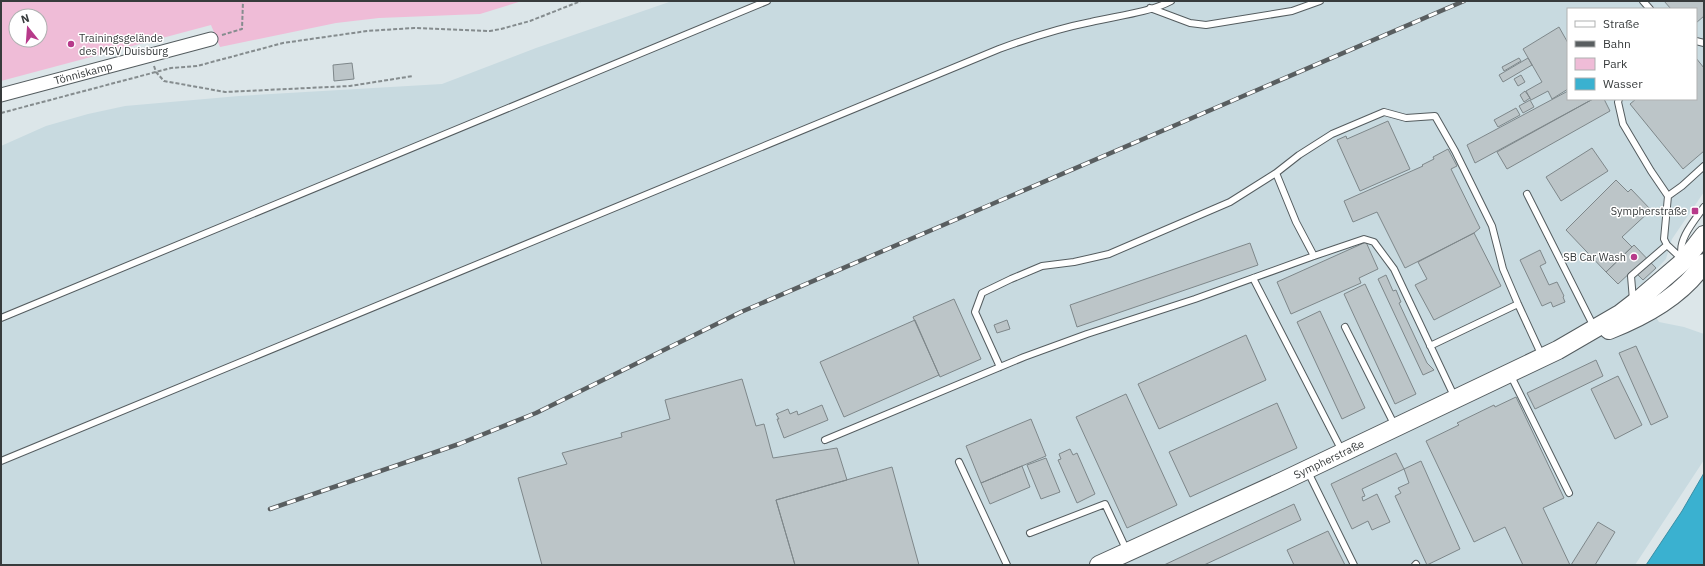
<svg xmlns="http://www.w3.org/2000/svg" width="1705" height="566" font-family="'IBM Plex Sans',sans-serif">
  <rect width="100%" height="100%" fill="#dce6e9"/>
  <path fill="#c8dae0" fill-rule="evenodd" d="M672,1H1704V192L1672,239L1666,259L1644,282L1637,287L1659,322L1684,327L1704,334V460L1635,565H1V146L46,126L88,114L125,106L239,96L442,84L536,48ZM1568,9H1696V99H1568Z"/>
  <path fill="#efbcd7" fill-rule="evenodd" d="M1,1H522L480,14L379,18L336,23L220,47L211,25L1,81ZM16,16H40V40H16Z"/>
  <path fill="#3ab1d0" stroke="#398ea4" d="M1704,473V565H1646L1682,511Z"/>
  <path fill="#bcc5c8" stroke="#7e878a" d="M1664,1H1704V16L1696,23V9H1671Z
    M1559,27L1568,43V89L1552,99L1548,91L1531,100L1526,91L1542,82L1523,49Z
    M1519,58L1521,61L1504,71L1502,67Z
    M1528,58L1532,65L1503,82L1499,75Z
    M1696,58L1704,68V151L1683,169L1630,104L1636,99H1696Z
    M352,63L354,79L334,81L333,65Z
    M1521,75L1525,82L1518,86L1514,79Z
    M1525,91L1530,98L1524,102L1520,95Z
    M1568,91V99H1593L1475,163L1467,145Z
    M1593,99H1604L1610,111L1507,169L1497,152Z
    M1530,100L1534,107L1523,113L1519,106Z
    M1516,108L1520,115L1498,127L1494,120Z
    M1388,121L1410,169L1360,191L1337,140L1346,136L1347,139Z
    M1592,148L1608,171L1561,201L1546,177Z
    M1448,149L1457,166L1451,169L1480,228L1474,233L1405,268L1377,212L1353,222L1344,201L1423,166L1422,165L1434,159L1433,157Z
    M1616,180L1628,192L1631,189L1651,210L1622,237L1632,247L1606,272L1566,230Z
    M1474,233L1501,286L1434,320L1415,285L1427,279L1418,262Z
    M1366,242L1378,269L1359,278L1361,283L1291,314L1277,282Z
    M1250,243L1258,265L1077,327L1070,305Z
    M1634,245L1656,268L1643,280L1633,270L1618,284L1606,272Z
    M1540,250L1546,263L1540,266L1549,285L1557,282L1564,296L1563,297L1565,302L1553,307L1551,302L1542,306L1520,260Z
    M1386,275L1393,291L1396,290L1401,302L1399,303L1427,363L1434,370L1423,375L1378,279Z
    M1365,284L1416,394L1395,404L1344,294Z
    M954,299L981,359L940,377L913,317Z
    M1320,311L1365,408L1342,419L1297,322Z
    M915,320L939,375L844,417L820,362Z
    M1007,320L1010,329L997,333L994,325Z
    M1246,335L1266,380L1159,429L1138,384Z
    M1636,346L1668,417L1651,425L1619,353Z
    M1596,360L1603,376L1535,409L1527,393Z
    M1618,376L1642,425L1615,439L1591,389Z
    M742,379L756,426L764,424L773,458L837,448L847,480L776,500L795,565H542L518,478L567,464L562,453L622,437L621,433L670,419L665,400Z
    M1126,394L1177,505L1127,528L1076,417Z
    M1516,397L1564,498L1543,508L1570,565H1523L1505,527L1474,542L1426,441L1459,425L1457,423L1494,405L1495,407Z
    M1277,403L1297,448L1190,497L1169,452Z
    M822,405L828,420L784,438L777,419H779L776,414L788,409L790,414L797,411L798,415Z
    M1031,419L1046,456L981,483L966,446Z
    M1070,449L1073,455L1077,453L1095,494L1077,503L1058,460L1061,459L1059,454Z
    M1396,453L1404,469L1362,489L1365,496L1362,497L1363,501L1377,494L1390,522L1372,530L1368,521L1352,529L1331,484Z
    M1046,458L1060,492L1041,499L1027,465Z
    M1421,461L1460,549L1427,565L1395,496L1401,493L1398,488L1409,483L1404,469Z
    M1022,466L1030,487L990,504L981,483Z
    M892,467L919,565H795L776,500Z
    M1294,504L1301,520L1204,565H1164Z
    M1598,522L1615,532L1595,565H1571Z
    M1328,531L1345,565H1294L1287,550Z"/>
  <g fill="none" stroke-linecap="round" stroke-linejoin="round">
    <g stroke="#545c5f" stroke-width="8">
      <path id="lane" d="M1643,1L1650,9
        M1150,8L1190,23L1206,25L1292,11L1320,1
        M1696,41L1704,43
        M1619,99L1618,102L1623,124L1651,171L1668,196L1664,239L1667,245L1683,260
        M1527,194L1594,327
        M1668,196L1682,186L1704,166
        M1314,256L1296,222L1276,173L1299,155L1332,134L1384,112L1406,118L1435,116L1455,151L1492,226L1503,269L1518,304L1542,356
        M1682,256C1677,240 1695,220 1704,207
        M1253,278L1342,451
        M1633,300L1631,276L1667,245
        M1,318L767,1
        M1345,327L1395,426
        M1430,346L1518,304
        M1000,367L975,312L982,293L1011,279L1042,266L1074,262L1109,254L1230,202L1276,173
        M1510,374L1569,493
        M825,440L1024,357L1087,334L1195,299L1314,256L1364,239L1374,242L1394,269L1455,398
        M1,461L999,49C1029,38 1060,28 1091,22C1116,16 1148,13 1171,1
        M959,462L1007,565
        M1308,472L1354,565
        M1030,533L1105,504L1127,551
        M1415,565L1416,564"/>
    </g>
    <g stroke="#545c5f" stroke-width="15">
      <g id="street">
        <path id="s1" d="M1,95L211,39"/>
      </g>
    </g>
    <g stroke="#545c5f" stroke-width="20">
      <g id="secondary">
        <path d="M1609,330C1645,316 1682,296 1704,263"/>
        <path id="s2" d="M1099,565L1283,481L1558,350L1620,314L1642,297L1684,261L1704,235"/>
      </g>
    </g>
    <path stroke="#858c8e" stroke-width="2" stroke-dasharray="4 2" stroke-linecap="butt" d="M222,35L242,29L243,1
      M154,66L156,72L164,81L225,92L350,86L413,76
      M1,113L171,68L197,66L283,43L367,31L414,28L490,31L501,29L530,21L581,1"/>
    <use href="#lane" stroke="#fff" stroke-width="6"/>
    <use href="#street" stroke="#fff" stroke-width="13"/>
    <use href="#secondary" stroke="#fff" stroke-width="18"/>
    <g stroke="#595e60" stroke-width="4.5">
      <path id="rail" d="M270,509L459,444L536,413L741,312L1464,1"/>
    </g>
    <use href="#rail" stroke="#fff" stroke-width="3" stroke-dasharray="9" stroke-linecap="butt"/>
  </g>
  <g fill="#b73a8a" stroke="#fff" stroke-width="1.5">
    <circle cx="71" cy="44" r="4"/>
    <rect x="1691" y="207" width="8" height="8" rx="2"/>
    <circle cx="1634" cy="257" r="4"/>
  </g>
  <g text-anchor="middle" stroke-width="3" stroke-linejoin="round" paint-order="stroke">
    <g font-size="11" fill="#373b3c" stroke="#fff" text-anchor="end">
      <text x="79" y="42" text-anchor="start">Trainingsgelände<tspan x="79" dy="13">des MSV Duisburg</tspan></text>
      <text x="1687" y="215">Sympherstraße</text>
      <text x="1626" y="261">SB Car Wash</text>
    </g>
    <g font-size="11" fill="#373b3c" stroke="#fff">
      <text dy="4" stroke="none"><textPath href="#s1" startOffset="85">Tönniskamp</textPath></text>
      <text dy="4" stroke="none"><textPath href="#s2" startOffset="253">Sympherstraße</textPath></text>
    </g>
  </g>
  <rect width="1705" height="566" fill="none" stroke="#373b3c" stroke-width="4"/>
  <rect x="1567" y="8" width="130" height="92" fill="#ffffff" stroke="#afb1b1"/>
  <rect x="1575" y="21" width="20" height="6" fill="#ffffff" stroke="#afb1b1"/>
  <text x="1603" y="28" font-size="12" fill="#373b3c">Straße</text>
  <rect x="1575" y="41" width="20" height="6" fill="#595e60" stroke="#afb1b1"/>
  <text x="1603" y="48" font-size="12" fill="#373b3c">Bahn</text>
  <rect x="1575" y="58" width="20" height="12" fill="#efbcd7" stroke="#afb1b1"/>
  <text x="1603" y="68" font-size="12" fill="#373b3c">Park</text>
  <rect x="1575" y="78" width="20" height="12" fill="#3ab1d0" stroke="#afb1b1"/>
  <text x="1603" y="88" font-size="12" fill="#373b3c">Wasser</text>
  <g transform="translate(28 28) rotate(343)"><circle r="19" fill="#ffffff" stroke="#afb1b1"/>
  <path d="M0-3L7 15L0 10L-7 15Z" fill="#b73a8a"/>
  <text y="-6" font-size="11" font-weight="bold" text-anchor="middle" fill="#373b3c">N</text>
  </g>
</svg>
